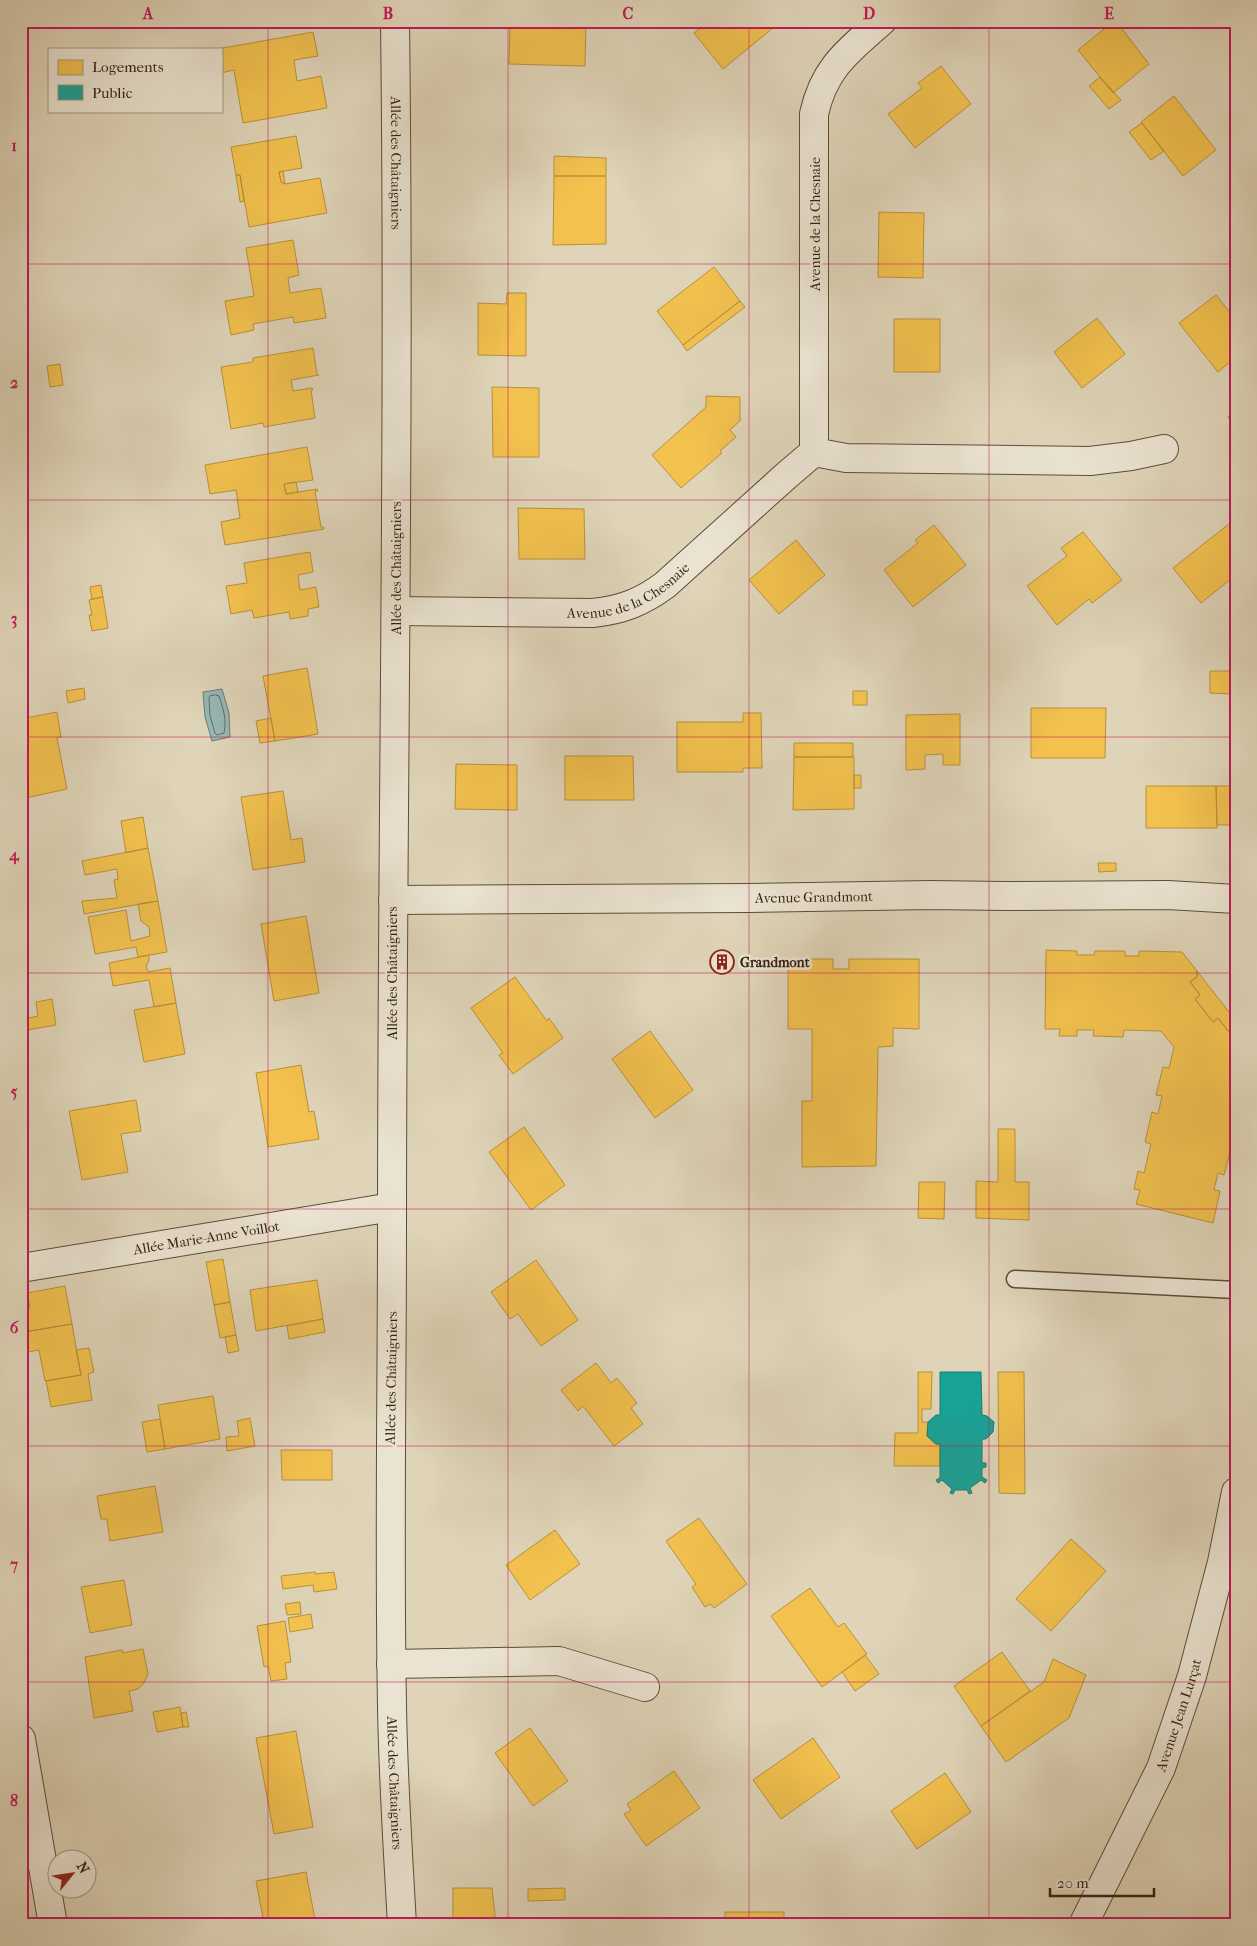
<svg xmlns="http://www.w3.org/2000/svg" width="1257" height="1946" font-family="'IM FELL French Canon',serif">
  <rect width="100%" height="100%" fill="#dfd4b8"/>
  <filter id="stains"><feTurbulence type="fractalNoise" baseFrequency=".004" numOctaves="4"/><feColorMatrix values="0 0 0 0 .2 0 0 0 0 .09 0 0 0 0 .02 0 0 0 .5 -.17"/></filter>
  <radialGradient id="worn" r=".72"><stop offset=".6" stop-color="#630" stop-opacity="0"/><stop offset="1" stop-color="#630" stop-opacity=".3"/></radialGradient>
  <path fill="#96b7b7" stroke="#6e7a73" d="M222,689L229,713L230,737L212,741L205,717L203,692Z"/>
  <path fill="#f2c14e" stroke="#b9903b" d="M534,21H586L585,66L509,64L510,22L534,23Z
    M709,21H778L779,23L723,69L694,33Z
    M1114,21H1116L1149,64L1113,93L1078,50Z
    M313,32L318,56L294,60L297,81L321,76L327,108L243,123L234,70L221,73V49H217Z
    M941,66L971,104L915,148L888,114L922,88L918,83Z
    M1100,77L1121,100L1109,109L1089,86Z
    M1174,96L1216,150L1183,176L1141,122Z
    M1142,123L1164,151L1151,160L1129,132Z
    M296,136L302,168L279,172L281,182L285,184L320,178L327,213L249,227L240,175H236L231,147Z
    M554,156L606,158V176H554Z
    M283,171L285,184L281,182L279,172Z
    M236,175H240L244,201L240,202Z
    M554,176H606V244L553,245Z
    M879,212L924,213L923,278L878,277Z
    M293,240L299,275L288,278L290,293L321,288L326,318L294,323L293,317L253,324L254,330L231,335L225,301L254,296L246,248Z
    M714,267L740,301L683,345L657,311Z
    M507,293H526V356L478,355V303L506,304Z
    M1216,295L1236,320V357L1218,372L1179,323Z
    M740,301L745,307L687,351L683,345Z
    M1097,318L1125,354L1082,388L1054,352Z
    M894,319H940V372H894Z
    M313,348L317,374L319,375L291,380L293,391L312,388L313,390H311L315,418L264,427L263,423L231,429L221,367L253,362V358Z
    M60,364L63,385L50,387L47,366Z
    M492,387L539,388V457H493Z
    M706,396L740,397V421L730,430L736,437L720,451L722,453L681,488L652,455L706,407Z
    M1236,411V426L1228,417Z
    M307,447L313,480L284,484L286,494L317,489L318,491H315L321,527H323L324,529L225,545L221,522L240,518L236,490L210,494L205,465Z
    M296,482L298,492L286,494L284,484Z
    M518,508L584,509L585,559H519Z
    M1234,520L1236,522V575L1201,603L1173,568Z
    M934,525L966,565L913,607L884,570L918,543L915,540Z
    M1083,532L1122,580L1092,603L1089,599L1057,625L1027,586L1067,556L1061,548Z
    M796,540L825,575L779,614L749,580Z
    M310,552L313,572L298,575L300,590L316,587L319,607L308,609V616L290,619L289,612L254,618L252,610L231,614L226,586L247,583L244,563Z
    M101,585L103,597L92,599L90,587Z
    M103,597L108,628L92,631L89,615H92L89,600Z
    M307,668L318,734L275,741L263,676Z
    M1210,671H1231V694L1210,693Z
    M84,688L85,699L68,703L66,691Z
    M853,691H867V705H853Z
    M1031,708H1106L1105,758H1031Z
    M57,712L61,737L57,738L67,789L21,799V719Z
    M743,713H761L762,768H743V772H677V722H743Z
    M960,714V765H943V754L925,755V769L906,770V715Z
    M271,718L275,741L260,743L256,721Z
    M794,743H853V757H794Z
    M565,756H633L634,800H565Z
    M794,757H854V809L793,810Z
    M456,764L517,765V810L455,809Z
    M854,775H861V788H854Z
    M1146,786H1216L1217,828H1146Z
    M1216,786H1236V825H1217Z
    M283,791L291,840L302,838L305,862L253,870L241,797Z
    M143,817L148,848L126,853L121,821Z
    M148,848L158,901L84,914L82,901L117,898L114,880L118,879L117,869L85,875L82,861Z
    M1098,863H1116V871L1099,872Z
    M158,901L167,952L138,957L136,947L95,954L88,917L126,910L131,941L150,936L149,927L141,921L138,904Z
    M306,916L319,993L274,1001L261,924Z
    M1046,950L1077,951V955H1094L1095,951H1125V956H1139V951L1182,952L1197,971V977L1190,982L1200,995L1195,999L1213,1022L1218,1018L1228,1031L1236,1026V1128L1224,1175L1218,1173L1214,1190L1220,1191L1213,1223L1136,1204L1140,1190L1134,1189L1138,1171L1144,1173L1151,1144L1145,1142L1152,1112L1158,1114L1162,1096L1156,1095L1163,1067L1169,1068L1174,1047L1161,1031L1124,1030L1123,1037L1093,1036L1094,1030H1077V1036H1059L1060,1029H1045Z
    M149,955V961L146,966L148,972L170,968L176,1003L154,1007L149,980L113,986L109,963Z
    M711,956H733V968H711Z
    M788,959H833V969H849V959H919V1029L893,1028V1046L878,1047L876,1166L802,1167V1101H812V1029H788Z
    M1197,971L1236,1021V1026L1228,1031L1218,1018L1213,1022L1195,999L1200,995L1190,982L1197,977Z
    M515,977L547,1021L549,1018L563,1038L513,1074L499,1055L503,1053L471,1008Z
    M52,999L56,1025L21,1031V1020L38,1016L36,1002Z
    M176,1003L185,1054L144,1062L134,1010Z
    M650,1031L693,1090L655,1118L612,1059Z
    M301,1065L309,1112L314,1111L319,1139L268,1147L256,1073Z
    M136,1100L141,1131L121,1134L128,1172L82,1180L69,1111Z
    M524,1127L565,1185L531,1210L489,1152Z
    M998,1129H1015V1182H1029V1220L976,1218V1181L998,1182Z
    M919,1182H945L944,1219L918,1218Z
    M223,1259L230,1302L214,1305L206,1262Z
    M536,1260L578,1320L541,1346L518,1314L510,1319L491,1292Z
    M317,1280L323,1319L256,1331L250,1290Z
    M65,1286L72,1324L24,1332L21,1308L30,1307L27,1293Z
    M230,1302L236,1335L220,1338L214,1305Z
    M323,1319L325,1332L289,1339L287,1326Z
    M72,1324L81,1375L45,1381L39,1350L28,1352L24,1332Z
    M236,1335L239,1351L228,1353L225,1337Z
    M89,1348L94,1372L88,1374L92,1400L51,1407L46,1381L81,1375L76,1350Z
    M596,1363L611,1383L617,1378L637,1403L631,1408L643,1424L614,1446L583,1406L578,1411L561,1390Z
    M918,1372H932L931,1409H922V1422H928L927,1436L936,1444H940V1466H894L895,1433H918Z
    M998,1372H1024L1025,1494L999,1493Z
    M213,1396L220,1439L165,1449L158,1405Z
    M250,1418L255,1446L227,1451L226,1437L239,1436L237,1421Z
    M160,1419L165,1449L147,1452L142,1422Z
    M281,1450H332V1480H282Z
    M155,1486L163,1532L110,1541L107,1519H101L97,1496Z
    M699,1518L747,1584L714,1608L710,1604L705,1607L692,1587L696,1584L666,1541Z
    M555,1530L580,1564L530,1600L506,1565Z
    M1071,1539L1106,1571L1051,1631L1016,1599Z
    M315,1572V1574L334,1572L337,1589L314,1592L313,1585L283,1589L281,1576Z
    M124,1580L132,1625L90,1633L81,1587Z
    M810,1588L838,1627L844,1623L867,1654L822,1687L771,1616Z
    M300,1602L301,1614L287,1615L285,1604Z
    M311,1614L313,1628L290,1632L288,1618Z
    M285,1621L291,1662L285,1663L287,1679L271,1681L268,1666L264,1667L257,1626Z
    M143,1649L148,1674L144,1683L138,1689L129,1691L133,1711L94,1718L85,1657L122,1650L123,1653Z
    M1002,1652L1030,1691L981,1726L954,1686Z
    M865,1655L879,1674L855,1691L842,1672Z
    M1053,1659L1086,1675L1069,1718L1006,1762L981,1726L1044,1682Z
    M1232,1674L1236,1675V1687L1229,1686Z
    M180,1707L183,1727L157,1732L153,1712Z
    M186,1712L189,1727H183L181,1713Z
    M530,1728L568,1781L533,1806L495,1753Z
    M296,1731L313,1827L274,1834L256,1738Z
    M813,1738L840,1777L781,1819L753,1780Z
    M674,1771L700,1808L646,1846L624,1814L631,1810L627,1804Z
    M945,1773L971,1812L917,1849L891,1811Z
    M306,1872L316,1925H255L264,1923L256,1881Z
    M453,1888H492L496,1925H453Z
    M565,1888V1900L528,1901V1889Z
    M725,1912H784V1925H725Z
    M863,1923H915V1925H863Z"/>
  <path fill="#17a398" stroke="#1f7b6f" d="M940,1372H981L982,1415L987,1416L994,1422L993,1432L986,1439H982V1463H986V1467L982,1468V1477L987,1480L985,1483L981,1480L970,1488L972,1493L969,1494L967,1490H955L953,1494L950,1493L952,1489L942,1480L938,1483L936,1480L940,1478V1444H936L927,1436L928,1422L936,1415H940Z"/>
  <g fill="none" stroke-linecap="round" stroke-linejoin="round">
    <path stroke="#646b62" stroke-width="1" d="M216,695L219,696C223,708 227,720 224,733L217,735L215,733L210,716L209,698L210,696Z"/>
    <g stroke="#5e4c38" stroke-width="19">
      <path id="service" d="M1015,1279L1236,1290"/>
    </g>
    <g stroke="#5e4c38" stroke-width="30">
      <g id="minor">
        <path id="s1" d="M395,21C400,423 392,825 392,1227C392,1386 389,1545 392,1705C393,1778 398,1852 402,1925"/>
        <path d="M882,21C848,51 824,68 814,114V452L846,458L1090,461L1131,456L1164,449"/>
        <path id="s2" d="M396,611L593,613C622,610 642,602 665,585L787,475L814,452"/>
        <path id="s3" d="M393,900L748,898L931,895L1006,896L1168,895L1236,899"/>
        <path id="s4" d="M21,1268L392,1207"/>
        <path d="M391,1664L559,1661L645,1687"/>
        <path d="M21,1739L53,1925"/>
      </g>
    </g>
    <g stroke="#5e4c38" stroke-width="30">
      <g id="tertiary">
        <path id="s5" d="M1083,1925L1161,1768L1192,1676L1222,1562L1236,1492"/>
      </g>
    </g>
    <use href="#service" stroke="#eae3d1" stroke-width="16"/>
    <use href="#minor" stroke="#eae3d1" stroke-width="28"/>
    <use href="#tertiary" stroke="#eae3d1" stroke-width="28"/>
  </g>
  <path fill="none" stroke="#c2185b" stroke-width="1" stroke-opacity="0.55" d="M268,21V1925M508,21V1925M749,21V1925M989,21V1925M21,264H1236M21,500H1236M21,737H1236M21,973H1236M21,1209H1236M21,1446H1236M21,1682H1236"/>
  <defs>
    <g id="building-ring" transform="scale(1.25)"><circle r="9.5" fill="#eae3d1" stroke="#8f2418" stroke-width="1.5"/><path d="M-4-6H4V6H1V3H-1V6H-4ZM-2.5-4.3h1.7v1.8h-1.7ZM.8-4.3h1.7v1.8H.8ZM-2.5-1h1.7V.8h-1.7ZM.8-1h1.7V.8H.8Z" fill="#8f2418"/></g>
  </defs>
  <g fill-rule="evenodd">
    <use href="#building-ring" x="722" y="962"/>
  </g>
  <g text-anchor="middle" stroke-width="5" stroke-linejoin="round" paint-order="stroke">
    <g font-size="14" fill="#331f0e" stroke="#eae3d1">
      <text dy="5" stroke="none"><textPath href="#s1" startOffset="142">Allée des Châtaigniers</textPath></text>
      <text transform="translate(815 224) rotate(-90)" y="5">Avenue de la Chesnaie</text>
      <text transform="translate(396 568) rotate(-90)" y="5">Allée des Châtaigniers</text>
      <text dy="5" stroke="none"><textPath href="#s2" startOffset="238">Avenue de la Chesnaie</textPath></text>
      <text dy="5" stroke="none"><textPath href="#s3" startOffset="421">Avenue Grandmont</textPath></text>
      <text transform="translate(392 973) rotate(-90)" y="5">Allée des Châtaigniers</text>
      <text dy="5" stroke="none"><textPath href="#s4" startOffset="188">Allée Marie-Anne Voillot</textPath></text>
      <text transform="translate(391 1378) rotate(-89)" y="5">Allée des Châtaigniers</text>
      <text dy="5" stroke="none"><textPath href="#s5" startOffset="231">Avenue Jean Lurçat</textPath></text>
      <text dy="5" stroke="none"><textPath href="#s1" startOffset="1762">Allée des Châtaigniers</textPath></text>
    </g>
    <g font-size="14" font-weight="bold" fill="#331f0e" stroke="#eae3d1" text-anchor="start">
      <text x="740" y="967">Grandmont</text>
    </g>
  </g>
  <rect width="1257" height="1946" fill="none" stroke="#dfd4b8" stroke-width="55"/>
  <rect x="48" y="48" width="175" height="65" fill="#eae3d1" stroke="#a19583"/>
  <rect x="58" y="60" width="25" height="15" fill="#f2c14e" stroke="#a19583"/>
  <text x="92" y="72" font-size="15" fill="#331f0e">Logements</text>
  <rect x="58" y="85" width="25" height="15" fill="#17a398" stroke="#a19583"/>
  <text x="92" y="98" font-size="15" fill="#331f0e">Public</text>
  <g transform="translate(72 1874) rotate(60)"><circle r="24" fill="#eae3d1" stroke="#a19583"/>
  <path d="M0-4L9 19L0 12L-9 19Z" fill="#8f2418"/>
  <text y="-8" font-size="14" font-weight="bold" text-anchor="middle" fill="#331f0e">N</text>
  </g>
  <path d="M1050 1888v8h104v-8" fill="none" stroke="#331f0e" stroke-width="2.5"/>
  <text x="1057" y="1888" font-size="15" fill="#331f0e" stroke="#eae3d1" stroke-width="4" paint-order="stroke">20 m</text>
  <rect x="28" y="28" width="1202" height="1890" fill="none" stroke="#c2185b" stroke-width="2"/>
  <g font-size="16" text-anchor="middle" font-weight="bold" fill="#c2185b">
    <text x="148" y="19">A</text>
    <text x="388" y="19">B</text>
    <text x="628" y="19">C</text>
    <text x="869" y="19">D</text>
    <text x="1109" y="19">E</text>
    <text x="14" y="151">1</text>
    <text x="14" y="388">2</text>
    <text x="14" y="624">3</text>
    <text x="14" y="860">4</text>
    <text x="14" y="1097">5</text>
    <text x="14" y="1333">6</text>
    <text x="14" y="1570">7</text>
    <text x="14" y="1806">8</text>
  </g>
  <rect width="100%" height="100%" filter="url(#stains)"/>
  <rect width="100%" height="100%" fill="url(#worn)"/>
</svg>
